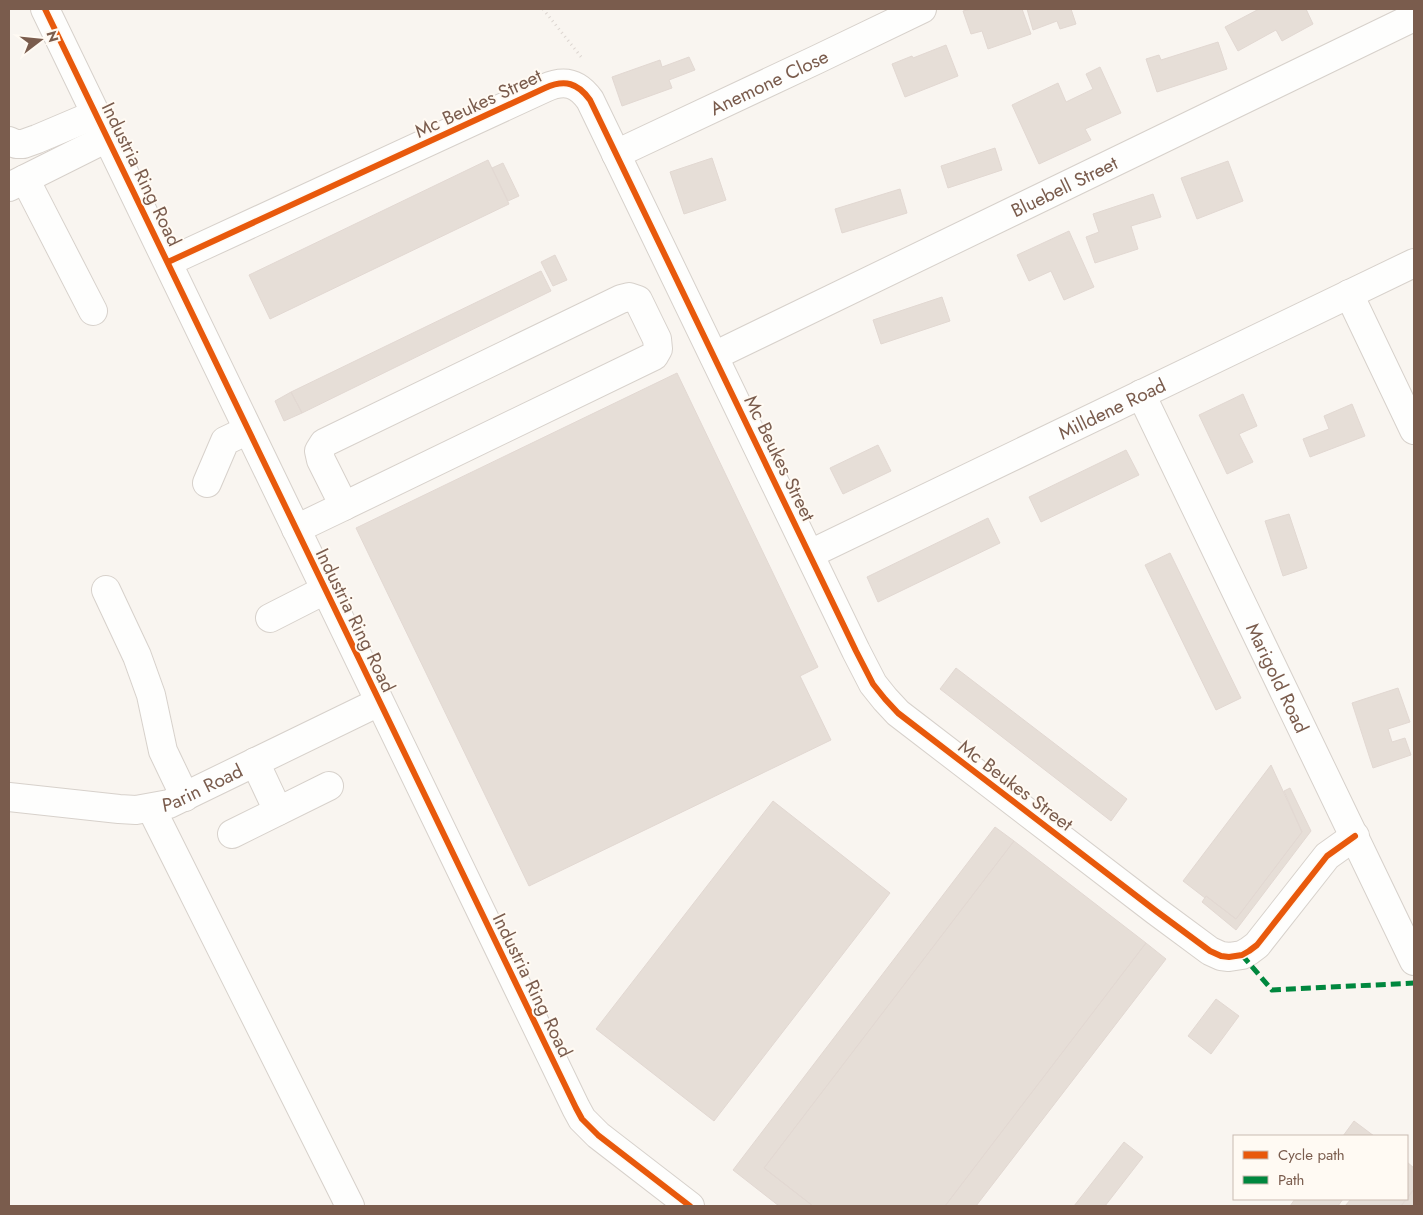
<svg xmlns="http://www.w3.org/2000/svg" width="1423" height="1215" font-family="Jost,sans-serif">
  <rect width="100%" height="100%" fill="#f9f5f0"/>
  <path fill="#e6ded7" stroke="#e2d8d2" d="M971,9H1022L1031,34L988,49L982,31L971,34L963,11Z
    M1027,9H1071L1076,24L1060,29L1057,21L1033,30Z
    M1259,9H1306L1313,24L1282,41L1276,30L1238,51L1225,27Z
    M1218,42L1227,69L1157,92L1146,59L1159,55L1161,60Z
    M946,45L958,76L905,97L892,64L912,56L913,58Z
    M689,57L695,70L669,80L672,88L622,106L612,77L660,60L662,67Z
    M1100,67L1121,113L1085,129L1091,140L1039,164L1012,105L1058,83L1066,102L1093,89L1086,74Z
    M995,148L1002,170L948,188L941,166Z
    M712,158L726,200L684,214L670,172Z
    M488,160L509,204L270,319L249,275Z
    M1228,161L1243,201L1197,219L1181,178Z
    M503,163L519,196L508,201L492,168Z
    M900,189L907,213L842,233L835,209Z
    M1153,194L1161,217L1131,226L1138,249L1095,263L1086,237L1099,232L1093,214Z
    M1069,231L1094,287L1064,300L1051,271L1029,281L1017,255Z
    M555,255L567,280L553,286L541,262Z
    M541,271L551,291L302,413L291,392Z
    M942,297L950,321L881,344L873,320Z
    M677,373L818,667L800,676L831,740L529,886L356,528Z
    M291,392L302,413L284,421L275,401Z
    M1243,394L1257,426L1239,434L1253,462L1227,474L1199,415Z
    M1352,404L1365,436L1310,457L1303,439L1329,429L1324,416Z
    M878,445L891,471L843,494L830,468Z
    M1126,450L1139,475L1041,522L1029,497Z
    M1289,514L1307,568L1283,576L1265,521Z
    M988,518L1000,543L878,602L867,577Z
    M1170,553L1241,698L1216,710L1145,565Z
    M956,668L1127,799L1111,821L940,689Z
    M1398,688L1410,722L1388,729L1392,742L1405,738L1411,755L1373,768L1352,703Z
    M1271,765L1302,832L1236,919L1206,896L1205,898L1183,881Z
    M1290,788L1311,831L1236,930L1202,902L1206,896L1236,919L1302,832L1284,791Z
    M773,801L890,893L714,1121L596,1029Z
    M995,827L1014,841L764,1168L813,1206H779L733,1170Z
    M1014,841L1146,943L945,1206H813L764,1168Z
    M1146,943L1166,959L976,1206H945Z
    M1216,999L1239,1016L1211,1054L1188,1036Z
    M1354,1121L1374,1136H1343Z
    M1124,1142L1143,1157L1105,1206H1074Z
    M1407,1162L1414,1168V1189L1407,1198Z
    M1414,1189V1206H1401L1407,1199Z
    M1295,1199H1343L1338,1206H1290Z
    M1351,1199H1406L1401,1206H1345Z"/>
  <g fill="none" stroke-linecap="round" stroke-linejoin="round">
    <g stroke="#d7d1cb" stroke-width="30">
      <g id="minor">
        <path d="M45,9L576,1108L582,1119L598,1135L690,1206"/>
        <path d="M9,141L16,144H23L37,139L96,114"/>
        <path id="s1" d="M616,154L818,59L922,9"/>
        <path d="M25,179L93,311"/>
        <path d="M9,187L107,138"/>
        <path d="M168,262L545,88C565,79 578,83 590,100L856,651L873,684L885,699L898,713L1156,911L1210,951L1221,956L1229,957L1242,955L1249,951L1257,945L1327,856L1355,836"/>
        <path d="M1349,294L1414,430"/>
        <path d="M629,297L638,300L657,339L658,349L654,356L344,506L321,460L319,451L324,443L621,299Z"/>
        <path id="s2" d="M714,356L1414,17"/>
        <path id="s3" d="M1141,394L1414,961"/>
        <path d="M207,483L225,441L248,430"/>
        <path d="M296,529L344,506"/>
        <path id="s4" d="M810,554L1414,263"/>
        <path d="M106,590L137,656L151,695L163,751L185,797"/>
        <path d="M270,618L325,590"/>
        <path d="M255,762L278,811"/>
        <path id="s5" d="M9,797L119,809L136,810L169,804L379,702"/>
        <path d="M151,808L350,1206"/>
        <path d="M232,834L329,786"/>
      </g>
    </g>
    <path stroke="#dcd5d0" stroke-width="3" stroke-dasharray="1 4" stroke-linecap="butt" d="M543,9L582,58"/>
    <use href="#minor" stroke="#fefefd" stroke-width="28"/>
    <path stroke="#00873e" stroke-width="5" stroke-dasharray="10 5" stroke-linecap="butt" d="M1242,955L1272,990L1414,983"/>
    <g stroke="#fffaf3" stroke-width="9">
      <path id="cycleway" d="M45,9L576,1108L582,1119L598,1135L690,1206
        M168,262L545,88C565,79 578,83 590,100L856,651L873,684L885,699L898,713L1156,911L1210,951L1221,956L1229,957L1242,955L1249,951L1257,945L1327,856L1355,836"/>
    </g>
    <use href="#cycleway" stroke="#e8590c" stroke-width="6"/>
  </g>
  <g text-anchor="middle" stroke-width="4" stroke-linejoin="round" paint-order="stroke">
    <g font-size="19" fill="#7a5c4d" stroke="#fffaf3">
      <text dy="7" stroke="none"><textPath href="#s1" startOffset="169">Anemone Close</textPath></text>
      <text transform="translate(478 103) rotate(-25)" y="7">Mc Beukes Street</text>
      <text transform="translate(142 174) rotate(64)" y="7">Industria Ring Road</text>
      <text dy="7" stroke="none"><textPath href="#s2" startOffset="389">Bluebell Street</textPath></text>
      <text dy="7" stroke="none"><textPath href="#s4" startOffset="335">Milldene Road</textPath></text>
      <text transform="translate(780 458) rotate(64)" y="7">Mc Beukes Street</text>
      <text transform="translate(356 620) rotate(64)" y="7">Industria Ring Road</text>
      <text dy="7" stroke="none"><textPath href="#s3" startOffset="315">Marigold Road</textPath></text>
      <text transform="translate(1016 785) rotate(37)" y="7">Mc Beukes Street</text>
      <text dy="7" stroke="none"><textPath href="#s5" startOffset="198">Parin Road</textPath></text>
      <text transform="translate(533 985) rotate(64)" y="7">Industria Ring Road</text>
    </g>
  </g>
  <rect width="1423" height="1215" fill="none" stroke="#7a5c4d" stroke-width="20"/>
  <rect x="1233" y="1135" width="175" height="65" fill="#fffaf3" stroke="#cabbb1"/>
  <rect x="1243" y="1151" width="25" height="8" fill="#e8590c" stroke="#cabbb1"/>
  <text x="1278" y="1160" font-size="15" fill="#7a5c4d">Cycle path</text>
  <rect x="1243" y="1176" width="25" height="8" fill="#00873e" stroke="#cabbb1"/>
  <text x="1278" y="1185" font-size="15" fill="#7a5c4d">Path</text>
  <g transform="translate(40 40) rotate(74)" stroke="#fffaf3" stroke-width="4" paint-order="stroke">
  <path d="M0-4L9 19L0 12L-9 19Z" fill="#7a5c4d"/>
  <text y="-8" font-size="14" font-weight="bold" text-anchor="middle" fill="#7a5c4d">N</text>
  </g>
</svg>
